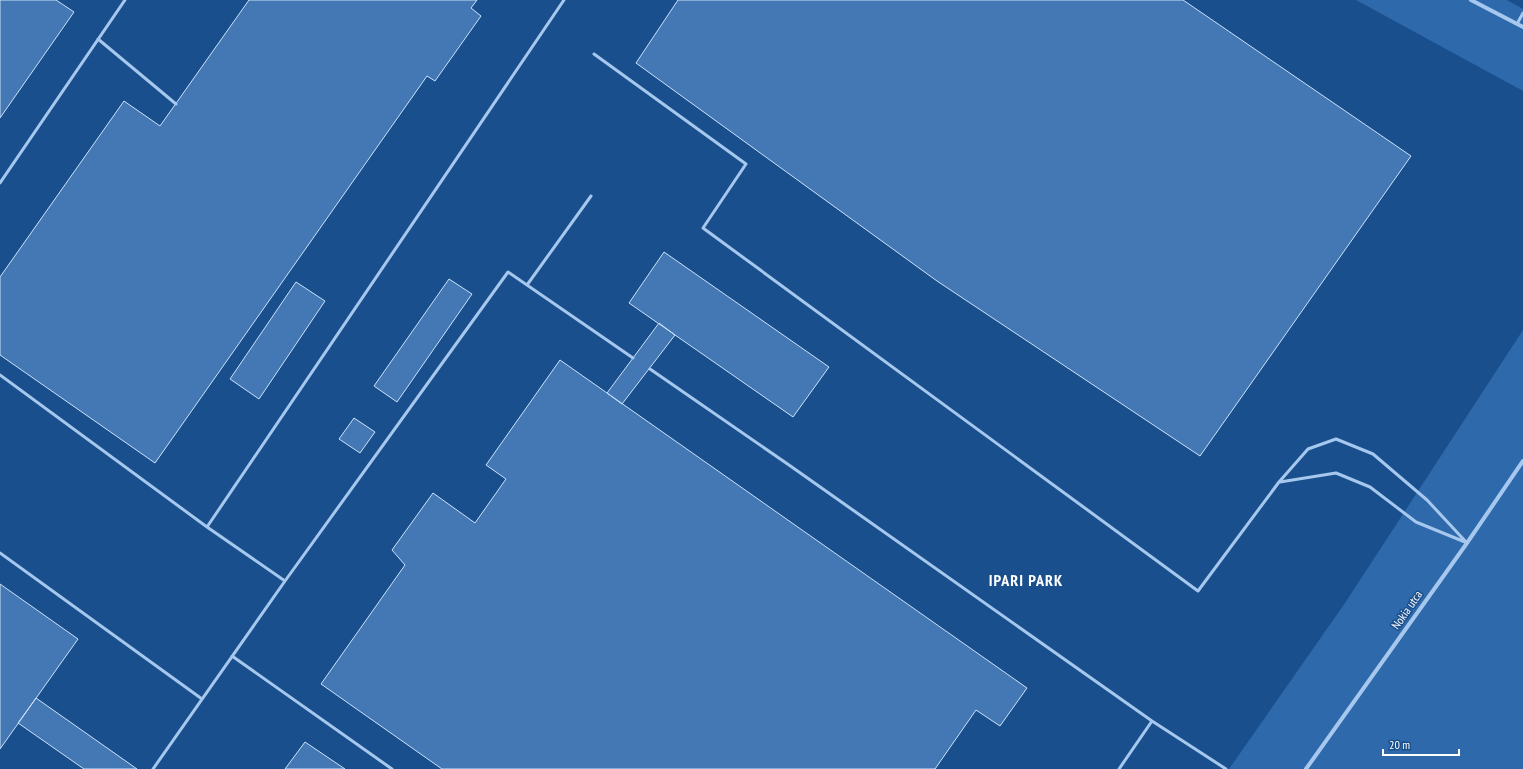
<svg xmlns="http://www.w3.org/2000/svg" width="1523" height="769" font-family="'PT Sans Narrow',sans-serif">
  <rect width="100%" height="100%" fill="#1a4f8d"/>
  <path fill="#2d69ab" d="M1356,0H1507L1523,9V91Z
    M1523,330V769H1229L1345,603Z"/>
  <path fill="#4378b5" stroke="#cce2fa" d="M0,0H56L74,12L0,118Z
    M249,0H477L471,8L481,16L435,81L427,76L155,463L0,355V277L124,101L160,126Z
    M678,0H1183L1411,156L1200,456L937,281L636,63Z
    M664,252L829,367L793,417L629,303Z
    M449,279L472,294L397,402L374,386Z
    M296,282L325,301L259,399L230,379Z
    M659,323L675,335L622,404L607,393Z
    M560,360L1027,688L1000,726L976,710L935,769H442L321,684L405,565L392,550L433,493L475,523L506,479L486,465Z
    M354,418L375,432L360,453L339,439Z
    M0,584L78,639L0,749Z
    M36,698L137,769H84L18,723Z
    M305,742L345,769H285Z"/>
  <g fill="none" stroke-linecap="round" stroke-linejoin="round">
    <path stroke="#a6c8ee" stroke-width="3" d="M1517,24L1523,13
      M98,39L176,104
      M594,54L746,164L703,228L1198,591L1279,482L1308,449L1336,439L1373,454L1427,500L1467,543
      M0,183L125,0
      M527,285L591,196
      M650,369L789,465L1152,721L1226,769
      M0,375L207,527L285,581
      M1280,482L1336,473L1370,487L1416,522L1465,542
      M207,527L564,0
      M0,553L202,699
      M232,656L392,769
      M153,769L285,581L508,272L633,358
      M1119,769L1152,721"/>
    <path stroke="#a6c8ee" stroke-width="4" d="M1471,0L1523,27
      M1306,769L1467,543L1523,461"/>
  </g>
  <g text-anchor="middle" stroke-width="3" stroke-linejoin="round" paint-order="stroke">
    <g font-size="12" fill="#fff" stroke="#1a4f8d">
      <text transform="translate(1407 610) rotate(-55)" y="4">Nokia utca</text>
    </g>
    <g font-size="16" font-weight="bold" letter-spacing="1" fill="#fff" stroke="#1a4f8d">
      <text x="1026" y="586">IPARI PARK</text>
    </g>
  </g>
  <path d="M1383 749v6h76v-6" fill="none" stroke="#ffffff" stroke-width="2"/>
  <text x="1389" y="749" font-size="12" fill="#ffffff" stroke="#1a4f8d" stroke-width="3" paint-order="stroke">20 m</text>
</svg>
